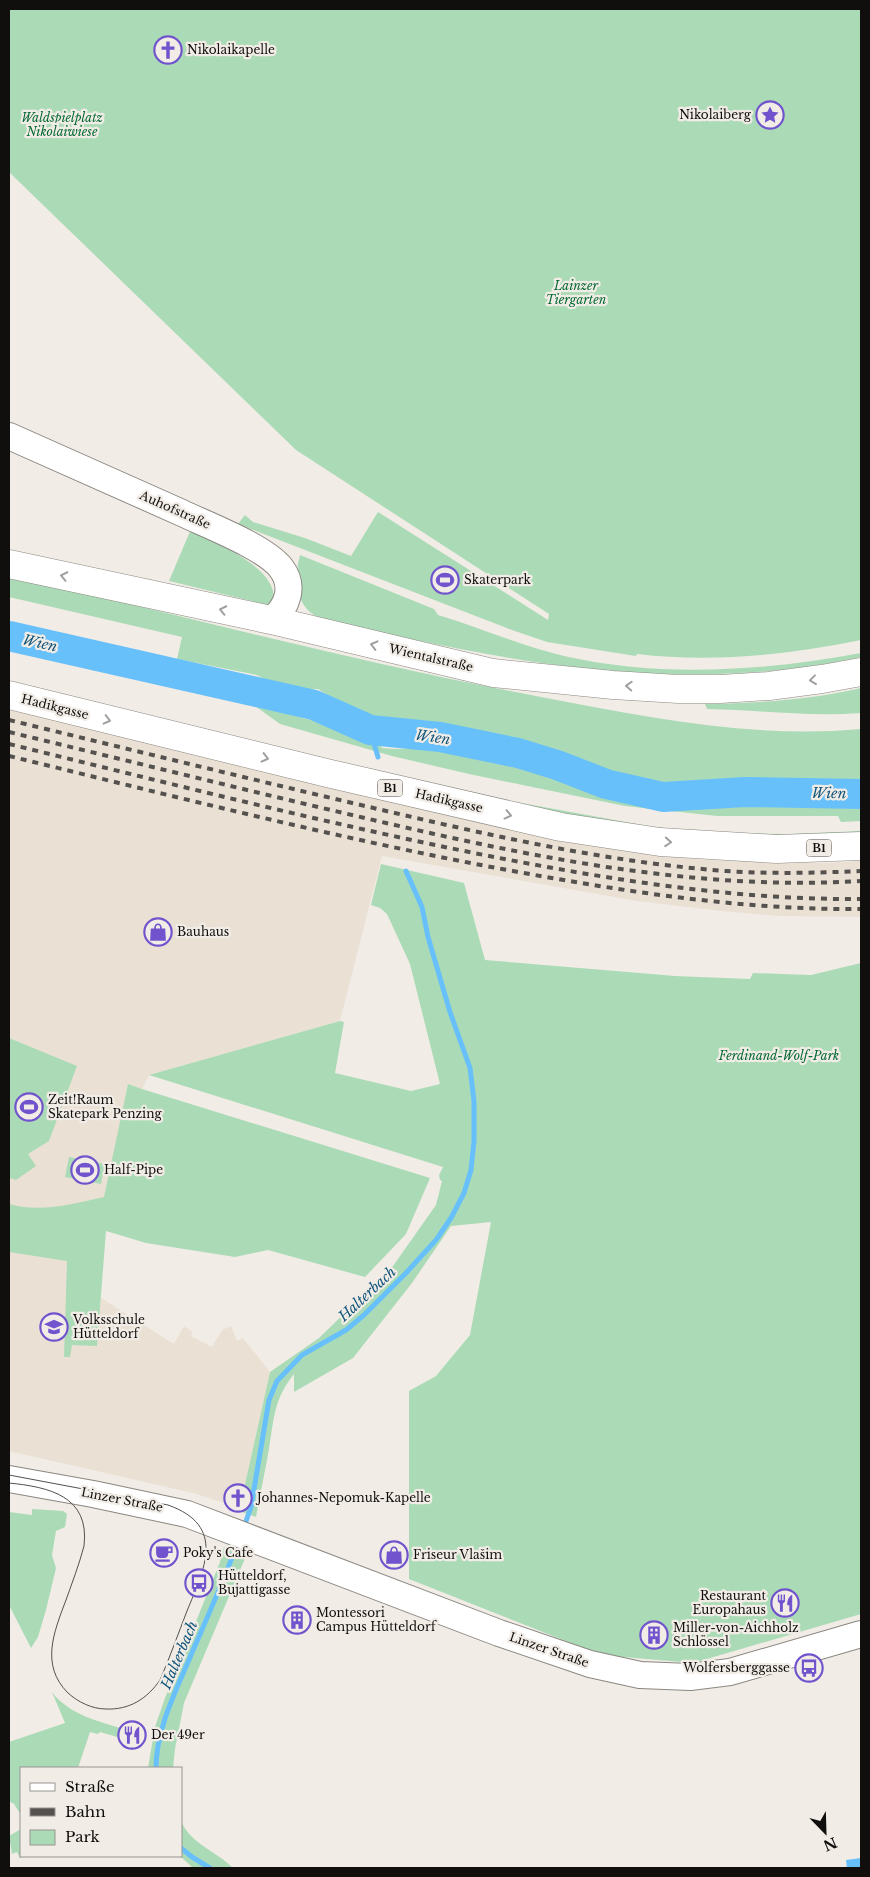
<svg xmlns="http://www.w3.org/2000/svg" width="870" height="1877" font-family="'Libre Baskerville',serif">
  <rect width="100%" height="100%" fill="#f1ece6"/>
  <path fill="#eae1d4" d="M9,709L453,817L552,837L620,849L696,859L754,862L828,863L861,861V917L778,916L721,911L637,901L382,856L340,1021L149,1075L142,1089L129,1085L104,1199L101,1298L174,1344L184,1326L193,1332L191,1336L212,1347L222,1330L231,1326L237,1341L243,1338L270,1372L239,1511L227,1504L193,1493L9,1451Z"/>
  <path fill="#abdbb6" d="M9,9H861V640C788,655 711,663 637,654L636,656L547,642L512,630L238,524L245,515L253,522L305,538L351,556L378,512L548,620L549,614L296,450L9,172Z
    M191,529C214,542 267,564 273,591C274,596 273,601 272,606L169,581Z
    M300,555L434,609L438,615C481,628 521,646 564,656C660,678 766,671 861,653V657C680,697 494,661 318,617C295,607 294,577 300,555Z
    M9,575C186,617 362,663 541,697C646,717 754,739 861,729V785L710,782L678,790L660,791L594,773L587,761L517,741L450,730L390,725L364,718L318,689L299,690L277,686L257,675L177,659L182,637L9,597Z
    M861,688V713C809,717 758,710 707,709L705,704C757,703 810,700 861,688Z
    M272,705C289,712 307,724 326,719L344,732L374,735L382,748L396,749L439,747L584,780L590,792L652,805L706,800L746,799L755,803L769,800H808L816,806H861V821L841,822L838,816H717L625,806L469,774L392,756L280,724L255,706Z
    M472,794L653,827L714,833L788,834L861,831V837H710L563,814Z
    M381,864L464,883L485,960L675,976L750,979L753,973L811,975L861,963V1614L693,1663L612,1656L586,1649L409,1579V1391L436,1376L470,1335L491,1222L451,1226L412,1283L353,1358L294,1392V1374C274,1399 274,1418 269,1449C265,1472 260,1494 256,1517L239,1511L270,1372L319,1338L393,1266L436,1205L442,1181L440,1180L439,1175L443,1167L149,1075L340,1021L344,1022L335,1073L411,1091L440,1084L410,964L387,914L380,908L371,905Z
    M9,1038L77,1066L49,1141L28,1154L36,1166L16,1180L9,1178Z
    M128,1084L142,1089L430,1178L406,1234L365,1277L268,1250L235,1257L146,1243L106,1231L97,1346L72,1345L70,1357H64L67,1261L9,1252V1204C40,1213 73,1204 104,1197Z
    M69,1157L105,1164L101,1184L65,1177Z
    M32,1509L63,1511L67,1514L65,1527L56,1531L52,1555L56,1568L46,1610L38,1637L31,1648L9,1605V1512L32,1515Z
    M224,1547L246,1556L184,1703L175,1749L173,1768H148L155,1727L165,1698L220,1562Z
    M52,1692C69,1715 101,1722 127,1730L124,1739L100,1732L98,1734L90,1732L78,1768H21V1815L14,1804L9,1801V1742L65,1723Z
    M181,1821C191,1844 216,1851 233,1868H193L180,1856H181Z
    M21,1829V1856H25L20,1858L17,1852L12,1854L9,1836Z"/>
  <path fill="#68c0fb" d="M861,1858V1868H847L846,1860Z"/>
  <g fill="none" stroke-linecap="round" stroke-linejoin="round">
    <path stroke="#68c0fb" stroke-width="5" d="M370,730L378,757
      M244,1527L251,1507L269,1400L277,1381L302,1355L346,1330L364,1315L406,1273L436,1240L451,1218L464,1193L471,1170L474,1141V1101L470,1068L450,1012L428,937L422,907L406,871
      M156,1768C156,1729 176,1691 191,1655C207,1618 224,1580 238,1542
      M181,1848L192,1857L210,1868"/>
    <path stroke="#68c0fb" stroke-width="30" d="M9,636L314,705L370,730L440,737L518,753L557,765L606,784L663,797L745,792L861,794"/>
    <g stroke="#8b8781" stroke-width="28">
      <path id="secondary" d="M9,436C66,461 124,487 182,513C207,525 265,547 281,568C295,586 288,607 271,620
        M9,1479L93,1494L187,1514L499,1633L590,1664L640,1675L690,1677L730,1672L861,1634"/>
    </g>
    <g stroke="#8b8781" stroke-width="29">
      <path id="primary" d="M9,564L271,620L493,673L613,685L678,689H720L769,686L822,679L861,672
        M9,695L331,774L561,827L660,842L777,849L861,846"/>
    </g>
    <use href="#secondary" stroke="#fff" stroke-width="26"/>
    <use href="#primary" stroke="#fff" stroke-width="28"/>
    <path stroke="#54514e" stroke-width="1" d="M9,1475L168,1505C227,1526 204,1569 187,1611C178,1634 170,1657 160,1680C147,1699 129,1710 106,1709C92,1709 78,1702 68,1693C40,1665 54,1632 66,1600C72,1583 79,1565 84,1546C90,1496 49,1487 9,1483"/>
    <path stroke="#54514e" stroke-width="4" stroke-dasharray="6 6" stroke-linecap="butt" d="M9,720C128,749 246,778 365,806C484,834 604,862 726,871C771,874 816,873 861,871
      M9,732C129,761 249,791 369,819C531,857 695,891 861,881
      M9,744C168,783 328,824 489,856C612,880 736,900 861,899
      M9,756C173,796 336,838 502,869C621,891 740,910 861,909"/>
  </g>
  <defs><path id="oneway-chevron" d="M-2-3.5L2.5 0L-2 3.5" fill="none" stroke-width="1.6" stroke-linecap="round" stroke-linejoin="round" transform="scale(1.25)"/></defs>
  <g stroke="#a09f9e">
    <use href="#oneway-chevron" transform="translate(64 576) rotate(-168)"/>
    <use href="#oneway-chevron" transform="translate(223 610) rotate(-168)"/>
    <use href="#oneway-chevron" transform="translate(374 645) rotate(-166)"/>
    <use href="#oneway-chevron" transform="translate(813 680) rotate(173)"/>
    <use href="#oneway-chevron" transform="translate(629 686) rotate(-177)"/>
    <use href="#oneway-chevron" transform="translate(107 720) rotate(14)"/>
    <use href="#oneway-chevron" transform="translate(265 758) rotate(14)"/>
    <use href="#oneway-chevron" transform="translate(508 815) rotate(13)"/>
    <use href="#oneway-chevron" transform="translate(668 842) rotate(4)"/>
  </g>
  <defs>
    <g id="church-ring" transform="scale(1.4375)"><circle r="9.5" fill="#f1ece6" stroke="#7053cd" stroke-width="1.5"/><path d="M-1.2-6h2.4v3.5h3.3v2.4h-3.3V6h-2.4V-.1h-3.3v-2.4h3.3Z" fill="#7053cd"/></g>
    <g id="sight-ring" transform="scale(1.4375)"><circle r="9.5" fill="#f1ece6" stroke="#7053cd" stroke-width="1.5"/><path d="M0-6L1.8-2.2L6-1.7L2.9 1.2L3.7 5.4L0 3.3L-3.7 5.4L-2.9 1.2L-6-1.7L-1.8-2.2Z" fill="#7053cd"/></g>
    <g id="stadium-ring" transform="scale(1.4375)"><circle r="9.5" fill="#f1ece6" stroke="#7053cd" stroke-width="1.5"/><path d="M0-5a6.5 5 0 1 0 0 10a6.5 5 0 1 0 0-10ZM-3.5-1.8h7v3.6h-7Z" fill="#7053cd"/></g>
    <g id="shop-ring" transform="scale(1.4375)"><circle r="9.5" fill="#f1ece6" stroke="#7053cd" stroke-width="1.5"/><path d="M-5-2.5h2.3a2.7 3.5 0 0 1 5.4 0H5L5.5 6h-11ZM-1.5-2.5h3a1.5 2.3 0 0 0-3 0Z" fill="#7053cd"/></g>
    <g id="school-ring" transform="scale(1.4375)"><circle r="9.5" fill="#f1ece6" stroke="#7053cd" stroke-width="1.5"/><path d="M0-5L7-2L0 1L-7-2ZM-4 1L0 2.5L4 1V4Q0 6-4 4Z" fill="#7053cd"/></g>
    <g id="cafe-ring" transform="scale(1.4375)"><circle r="9.5" fill="#f1ece6" stroke="#7053cd" stroke-width="1.5"/><path d="M-5.5-4.5H6V0H3Q3 3.5 0 3.5H-2.5Q-5.5 3.5-5.5 0ZM3-3.2v2h1.7v-2ZM-6 4.5H4V6H-6Z" fill="#7053cd"/></g>
    <g id="bus-ring" transform="scale(1.4375)"><circle r="9.5" fill="#f1ece6" stroke="#7053cd" stroke-width="1.5"/><path d="M-5-6H5V4H4V6H2V4H-2V6H-4V4H-5ZM-3.5-4V0h7V-4ZM-3.5 1.2v1.5H-2V1.2ZM2 1.2v1.5H3.5V1.2Z" fill="#7053cd"/></g>
    <g id="restaurant-ring" transform="scale(1.4375)"><circle r="9.5" fill="#f1ece6" stroke="#7053cd" stroke-width="1.5"/><path d="M-5-6h1v4h1v-4h1v4h1v-4h1v5L-1.5 .5V6h-2V.5L-5-1ZM5-6V6H3V1.5H1.5Q1.5-4 5-6Z" fill="#7053cd"/></g>
    <g id="building-ring" transform="scale(1.4375)"><circle r="9.5" fill="#f1ece6" stroke="#7053cd" stroke-width="1.5"/><path d="M-4-6H4V6H1V3H-1V6H-4ZM-2.5-4.3h1.7v1.8h-1.7ZM.8-4.3h1.7v1.8H.8ZM-2.5-1h1.7V.8h-1.7ZM.8-1h1.7V.8H.8Z" fill="#7053cd"/></g>
  </defs>
  <g fill-rule="evenodd">
    <use href="#church-ring" x="168" y="50"/>
    <use href="#sight-ring" x="770" y="115"/>
    <use href="#stadium-ring" x="445" y="580"/>
    <use href="#shop-ring" x="158" y="932"/>
    <use href="#stadium-ring" x="29" y="1107"/>
    <use href="#stadium-ring" x="85" y="1170"/>
    <use href="#school-ring" x="54" y="1327"/>
    <use href="#church-ring" x="238" y="1498"/>
    <use href="#cafe-ring" x="164" y="1553"/>
    <use href="#shop-ring" x="394" y="1555"/>
    <use href="#bus-ring" x="199" y="1583"/>
    <use href="#restaurant-ring" x="785" y="1603"/>
    <use href="#building-ring" x="297" y="1620"/>
    <use href="#building-ring" x="654" y="1635"/>
    <use href="#bus-ring" x="809" y="1668"/>
    <use href="#restaurant-ring" x="132" y="1735"/>
  </g>
  <g text-anchor="middle" stroke-width="4.5" stroke-linejoin="round" paint-order="stroke">
    <g fill="#f1ece6" stroke="#54514e" stroke-width="1">
      <rect x="377.5" y="779.5" width="25" height="17" rx="4"/>
      <rect x="806.5" y="839.5" width="25" height="17" rx="4"/>
    </g>
    <g font-size="11" font-weight="bold" fill="#110f0d">
      <text x="390" y="792">B1</text>
      <text x="819" y="852">B1</text>
    </g>
    <g font-size="12" fill="#110f0d" stroke="#f1ece6" text-anchor="start">
      <text x="187" y="54">Nikolaikapelle</text>
      <text x="751" y="119" text-anchor="end">Nikolaiberg</text>
      <text x="464" y="584">Skaterpark</text>
      <text x="177" y="936">Bauhaus</text>
      <text x="48" y="1104">Zeit!Raum<tspan x="48" dy="14">Skatepark Penzing</tspan></text>
      <text x="104" y="1174">Half-Pipe</text>
      <text x="73" y="1324">Volksschule<tspan x="73" dy="14">Hütteldorf</tspan></text>
      <text x="257" y="1502">Johannes-Nepomuk-Kapelle</text>
      <text x="183" y="1557">Poky's Cafe</text>
      <text x="413" y="1559">Friseur Vlašim</text>
      <text x="218" y="1580">Hütteldorf,<tspan x="218" dy="14">Bujattigasse</tspan></text>
      <text x="766" y="1600" text-anchor="end">Restaurant<tspan x="766" dy="14">Europahaus</tspan></text>
      <text x="316" y="1617">Montessori<tspan x="316" dy="14">Campus Hütteldorf</tspan></text>
      <text x="673" y="1632">Miller-von-Aichholz<tspan x="673" dy="14">Schlössel</tspan></text>
      <text x="790" y="1672" text-anchor="end">Wolfersberggasse</text>
      <text x="151" y="1739">Der 49er</text>
    </g>
    <g font-size="12" font-style="italic" fill="#036933" stroke="#f1ece6">
      <text x="62" y="122">Waldspielplatz<tspan x="62" dy="14">Nikolaiwiese</tspan></text>
      <text x="576" y="290">Lainzer<tspan x="576" dy="14">Tiergarten</tspan></text>
      <text x="779" y="1060">Ferdinand-Wolf-Park</text>
    </g>
    <g font-size="12" fill="#110f0d" stroke="#f1ece6">
      <text transform="translate(175 510) rotate(24)" y="4">Auhofstraße</text>
      <text transform="translate(431 658) rotate(13)" y="4">Wientalstraße</text>
      <text transform="translate(55 707) rotate(14)" y="4">Hadikgasse</text>
      <text transform="translate(449 801) rotate(13)" y="4">Hadikgasse</text>
      <text transform="translate(122 1500) rotate(11)" y="4">Linzer Straße</text>
      <text transform="translate(549 1650) rotate(19)" y="4">Linzer Straße</text>
    </g>
    <g font-size="14" font-style="italic" fill="#11557b" stroke="#f1ece6">
      <text transform="translate(40 643) rotate(13)" y="5">Wien</text>
      <text transform="translate(433 737) rotate(8)" y="5">Wien</text>
      <text transform="translate(829 793) rotate(1)" y="5">Wien</text>
      <text transform="translate(367 1294) rotate(-43)" y="5">Halterbach</text>
      <text transform="translate(179 1655) rotate(-67)" y="5">Halterbach</text>
    </g>
  </g>
  <rect width="870" height="1877" fill="none" stroke="#110f0d" stroke-width="20"/>
  <rect x="20" y="1767" width="162" height="90" fill="#f1ece6" stroke="#97948f"/>
  <rect x="30" y="1783" width="25" height="8" fill="#ffffff" stroke="#97948f"/>
  <text x="65" y="1792" font-size="15" fill="#110f0d">Straße</text>
  <rect x="30" y="1808" width="25" height="8" fill="#54514e" stroke="#97948f"/>
  <text x="65" y="1817" font-size="15" fill="#110f0d">Bahn</text>
  <rect x="30" y="1830" width="25" height="15" fill="#abdbb6" stroke="#97948f"/>
  <text x="65" y="1842" font-size="15" fill="#110f0d">Park</text>
  <g transform="translate(825 1832) rotate(157)" stroke="#f1ece6" stroke-width="4" paint-order="stroke">
  <path d="M0-4L9 19L0 12L-9 19Z" fill="#110f0d"/>
  <text y="-8" font-size="14" font-weight="bold" text-anchor="middle" fill="#110f0d">N</text>
  </g>
</svg>
